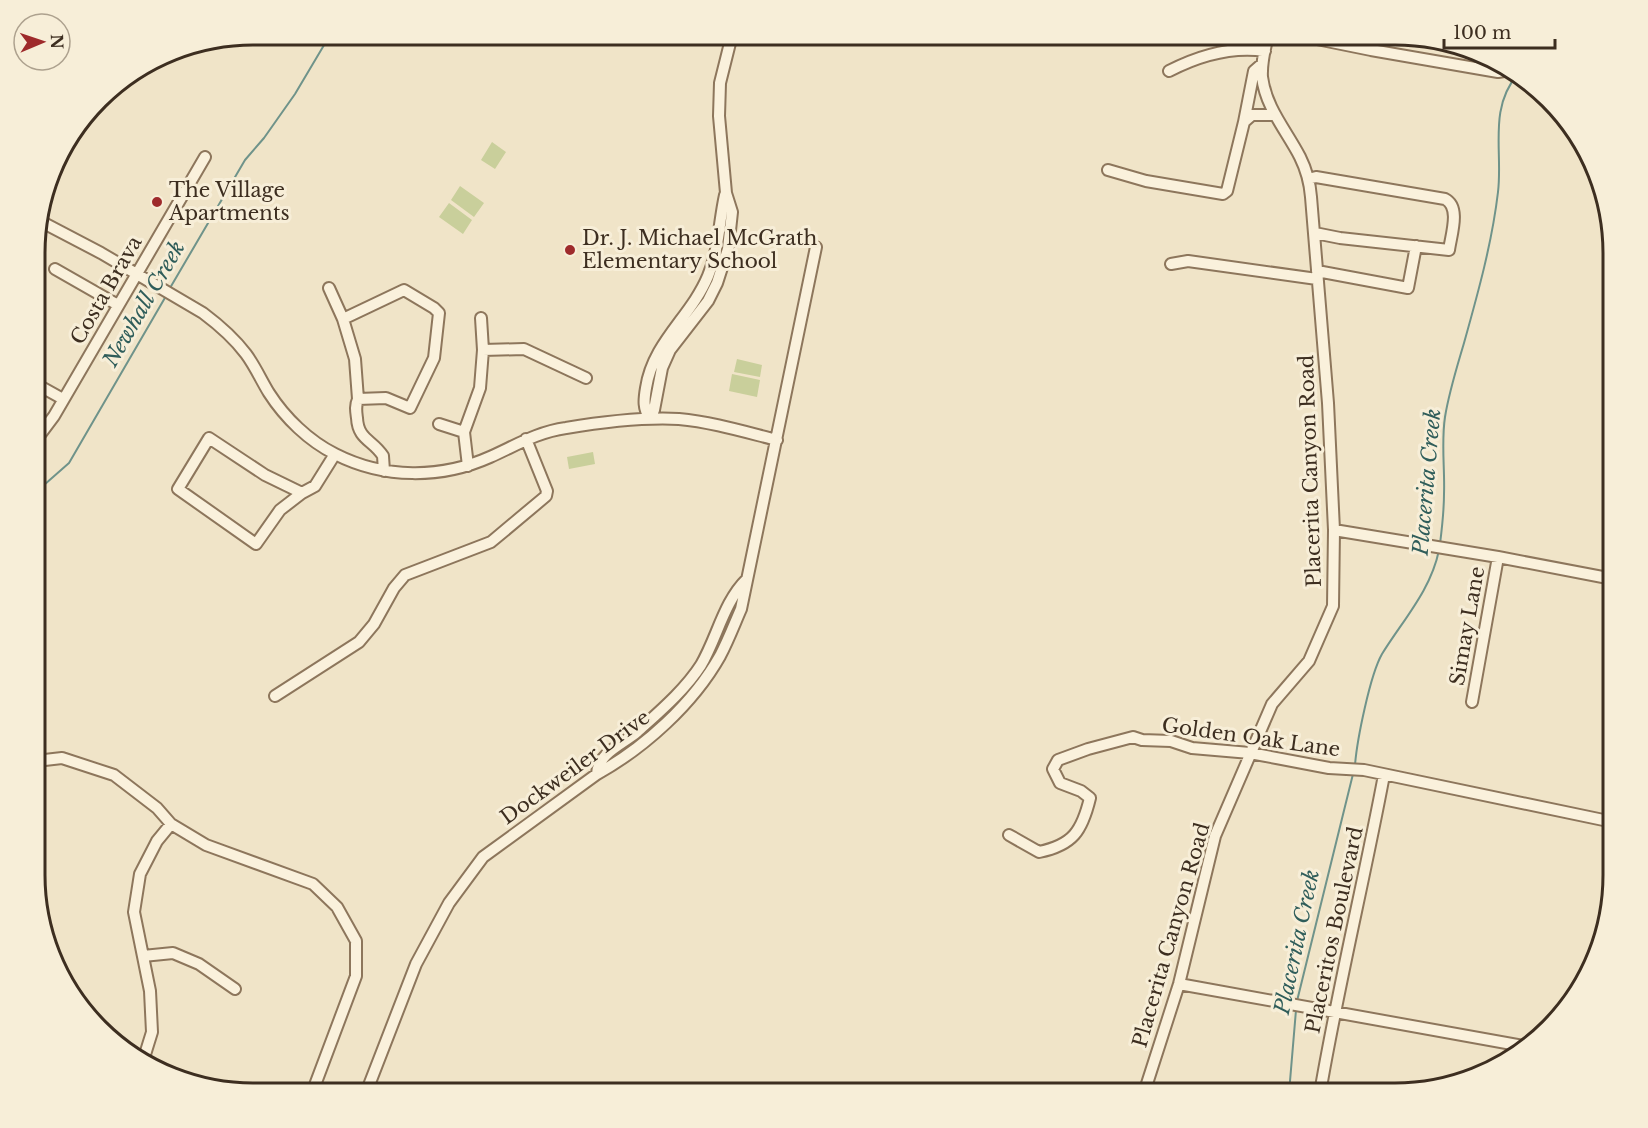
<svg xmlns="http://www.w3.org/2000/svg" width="1648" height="1128" font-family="'Libre Baskerville',serif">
  <rect width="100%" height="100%" fill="#f0e4c8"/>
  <path fill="#c9cf9b" d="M492,142L506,152L495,169L481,160Z
    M460,186L484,203L474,217L451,200Z
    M449,203L472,220L463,234L439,217Z
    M737,359L762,365L760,377L734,372Z
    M732,374L760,380L757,397L729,391Z
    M593,452L595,464L569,469L567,457Z"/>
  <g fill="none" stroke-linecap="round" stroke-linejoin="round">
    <path stroke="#6f938a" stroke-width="2" d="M170,288L245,160L264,138L295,94L330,35
      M36,492L69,463L166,296
      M1440,544C1442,528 1444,511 1444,494C1445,469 1441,443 1445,417C1449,392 1457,367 1464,343C1478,293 1492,243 1498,192C1503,152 1488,108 1518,74
      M1355,765C1357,740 1370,675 1382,654C1403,620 1431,590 1439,550
      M1297,1001L1353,774
      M1289,1093L1296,1010"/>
    <g stroke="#8d765c" stroke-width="14">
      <path id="minor" d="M1297,35L1371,50L1498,72L1504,71L1506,68
        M1169,71C1198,56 1231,46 1265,51
        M1244,122L1254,71L1262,64
        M1108,170L1146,181L1223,194L1227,191L1244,122L1252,115H1274
        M1308,179L1316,177L1445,199C1461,207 1451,235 1449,250L1340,238L1315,233
        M38,220L101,253L203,313C219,325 234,338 246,354C255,366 261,380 269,393C285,418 309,441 335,454C384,479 441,479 490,457C515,446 537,432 566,428C602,422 642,417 679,419C712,422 745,432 777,440
        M1171,264L1188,261L1317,279
        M55,269L118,305
        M1317,271L1408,288L1416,246
        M329,288L343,319L355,359L358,399C355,406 356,411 357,418C358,440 373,440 383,456L384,471
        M343,319L404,290L434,308L439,313L434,358L410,408L386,398L358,399
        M483,350L524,349L586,378
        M36,384L63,399
        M650,419L654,410L662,368L670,350L708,301L717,283L728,249L732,212L726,193L719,116L720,83L732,35
        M650,419C643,408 644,400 646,388C653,342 691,317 708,276C719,250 719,222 725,195
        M439,424L464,432
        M36,440L54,416L205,157
        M468,466L464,432L480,388L483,350L481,318
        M302,493L265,475L209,438L178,489L256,544L280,510L302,493L315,486L335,454
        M1334,530L1498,557L1613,579
        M275,696L359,642L374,624L394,588L405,575L491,542L546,496L547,491L526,439
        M1472,702L1498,557
        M36,761L62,758L114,775L157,808L171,824L206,845L313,884L337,907L356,941V976L312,1093
        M597,774C598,753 623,744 637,732C659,712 685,690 701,665C717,638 724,601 747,579
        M1009,835L1039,852C1073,845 1082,831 1090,798L1081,791L1060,783L1053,769L1058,760L1088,749L1133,737L1142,740L1171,741L1192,748L1250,753L1329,768L1364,770L1613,822
        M143,956L173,953L199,964L235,989
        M1179,984L1523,1046
        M143,1061L152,1032L150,991L134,912L140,874L157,841L171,824
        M366,1093L416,964L449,903L483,857L597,774C644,748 693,704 720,656C728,641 734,625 741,609L816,247
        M1144,1093L1179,984L1215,836L1272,704L1309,661L1333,606L1334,530L1328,403L1311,197C1310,184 1306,169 1300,157C1286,130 1266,108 1262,77C1261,62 1265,49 1268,35
        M1320,1093C1338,987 1364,881 1384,775"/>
    </g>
    <use href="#minor" stroke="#faf1dc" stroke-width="10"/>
  </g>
  <g fill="#9e2a2b" stroke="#f7eed8" stroke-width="2">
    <circle cx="157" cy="202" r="6"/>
    <circle cx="570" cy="250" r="6"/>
  </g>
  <g text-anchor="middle" stroke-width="6" stroke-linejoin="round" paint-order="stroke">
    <g font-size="20" fill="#3d2e20" stroke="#f7eed8" text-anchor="start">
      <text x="169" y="197">The Village<tspan x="169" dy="23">Apartments</tspan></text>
      <text x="582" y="245">Dr. J. Michael McGrath<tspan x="582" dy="23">Elementary School</tspan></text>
    </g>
    <g font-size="20" fill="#3d2e20" stroke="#f7eed8">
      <text transform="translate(106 290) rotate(-60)" y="7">Costa Brava</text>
      <text transform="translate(1310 471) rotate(-92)" y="7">Placerita Canyon Road</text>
      <text transform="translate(1467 626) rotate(-80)" y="7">Simay Lane</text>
      <text transform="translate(1251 737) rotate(8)" y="7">Golden Oak Lane</text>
      <text transform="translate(575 767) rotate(-36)" y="7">Dockweiler Drive</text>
      <text transform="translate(1334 930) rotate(-78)" y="7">Placeritos Boulevard</text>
      <text transform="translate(1171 935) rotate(-74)" y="7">Placerita Canyon Road</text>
    </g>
    <g font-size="21" font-style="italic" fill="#2f5d5a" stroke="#f7eed8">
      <text transform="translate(144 304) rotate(-60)" y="7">Newhall Creek</text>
      <text transform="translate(1427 482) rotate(-85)" y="7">Placerita Creek</text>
      <text transform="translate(1297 942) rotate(-78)" y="7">Placerita Creek</text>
    </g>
  </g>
  <path d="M0 0H1648V1128H0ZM253 45H1395A208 208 0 0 1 1603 253V875A208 208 0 0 1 1395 1083H253A208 208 0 0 1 45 875V253A208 208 0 0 1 253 45Z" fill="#f7eed8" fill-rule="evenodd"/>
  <path fill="none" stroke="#3d2e20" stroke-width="3" d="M253 45H1395A208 208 0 0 1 1603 253V875A208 208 0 0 1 1395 1083H253A208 208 0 0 1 45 875V253A208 208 0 0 1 253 45Z"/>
  <g transform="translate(42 42) rotate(88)"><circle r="28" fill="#f7eed8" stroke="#ada18e" stroke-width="1.5"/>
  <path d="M0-4.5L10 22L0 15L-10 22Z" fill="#9e2a2b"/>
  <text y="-9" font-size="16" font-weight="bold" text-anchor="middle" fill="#3d2e20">N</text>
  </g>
  <path d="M1444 39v9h111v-9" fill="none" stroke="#3d2e20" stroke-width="3"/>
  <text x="1453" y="39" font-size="18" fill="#3d2e20" stroke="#f7eed8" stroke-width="4.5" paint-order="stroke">100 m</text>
</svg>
